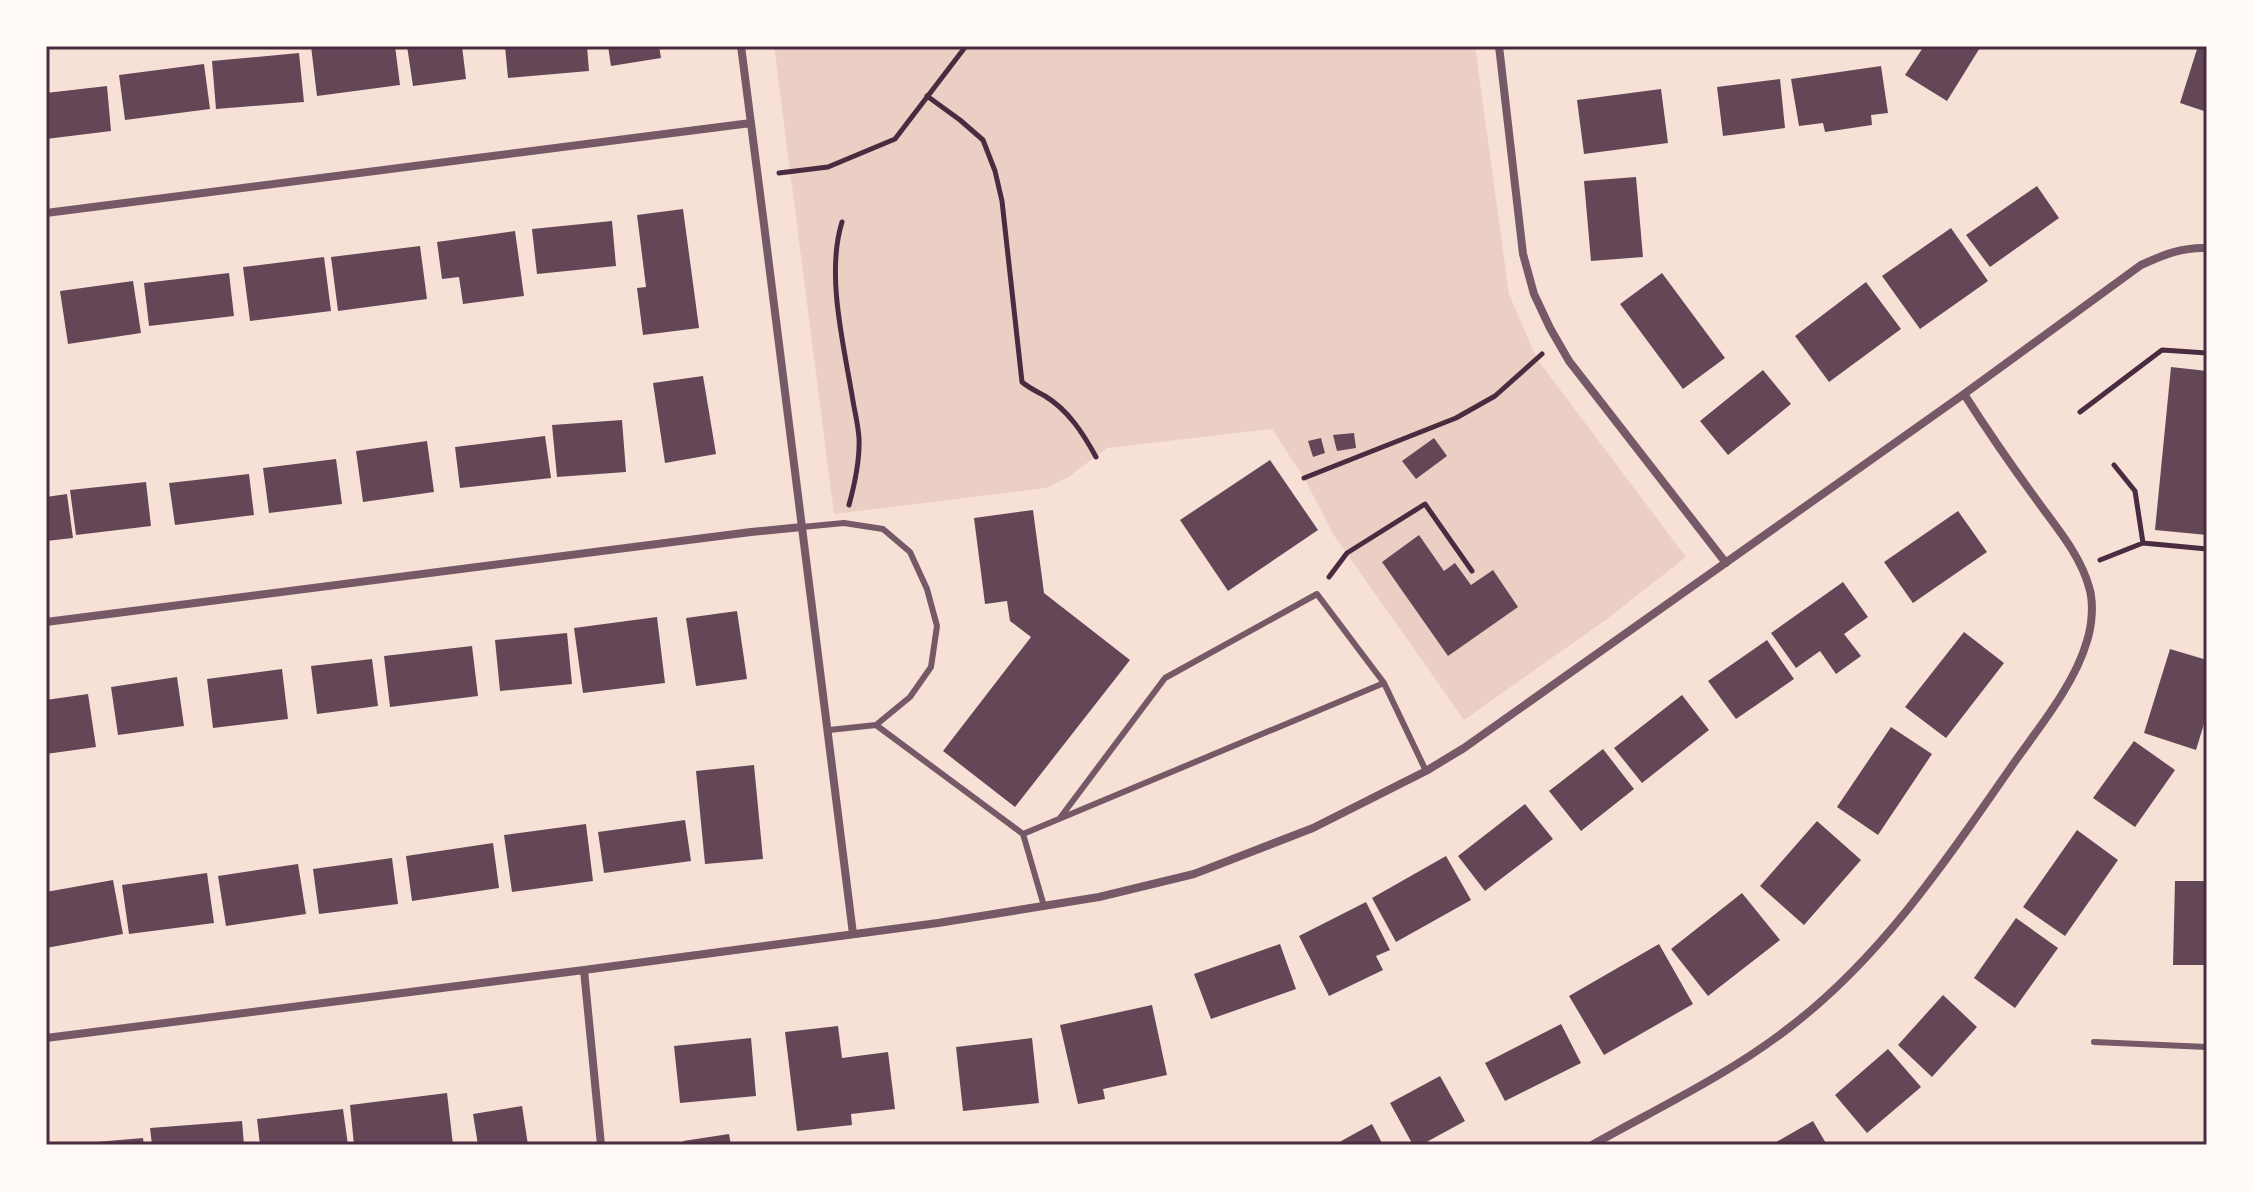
<svg xmlns="http://www.w3.org/2000/svg" width="2253" height="1191" font-family="Commissioner,sans-serif">
  <rect width="100%" height="100%" fill="#f7e1d7"/>
  <path fill="#ebcfc5" d="M774,46H1475L1509,294L1537,359L1686,557L1607,619L1464,720L1333,534L1304,478L1272,429L1107,448L1067,478L1046,488L834,514Z"/>
  <path fill="#644757" d="M311,46H395L400,85L317,96Z
    M407,46H462L466,79L413,86Z
    M505,46H587L589,71L508,78Z
    M608,46H659L661,58L611,66Z
    M1924,46H1981L1947,101L1905,75Z
    M2198,46H2207V112L2180,103Z
    M299,53L304,102L216,109L212,61Z
    M204,64L210,109L125,120L119,75Z
    M1881,66L1888,113L1871,115L1872,125L1825,132L1823,123L1799,126L1791,79Z
    M1780,79L1785,128L1723,136L1717,87Z
    M107,86L111,131L46,139V93Z
    M1661,89L1668,143L1584,154L1577,100Z
    M1636,177L1643,257L1591,261L1584,181Z
    M2037,186L2059,218L1990,267L1966,235Z
    M683,209L699,328L643,335L637,288L646,287L637,215Z
    M612,221L616,266L537,274L532,229Z
    M1951,228L1988,281L1920,329L1882,276Z
    M515,231L524,296L463,304L459,277L442,279L437,242Z
    M420,246L427,299L338,311L331,257Z
    M324,257L331,311L250,321L243,267Z
    M229,273L234,316L149,326L144,283Z
    M1662,273L1725,358L1683,389L1620,304Z
    M133,281L141,333L68,344L60,291Z
    M1866,282L1901,329L1829,382L1795,336Z
    M2171,367L2207,371V535L2155,530Z
    M1763,370L1791,404L1728,455L1700,421Z
    M703,376L716,454L665,463L653,383Z
    M622,420L626,472L557,477L552,425Z
    M1354,433L1356,448L1337,451L1333,435Z
    M545,436L551,478L460,488L455,447Z
    M1321,438L1325,453L1313,457L1308,441Z
    M1434,438L1447,456L1416,479L1402,461Z
    M427,441L434,492L363,502L356,451Z
    M336,459L342,504L269,513L263,468Z
    M1270,460L1318,530L1228,591L1180,520Z
    M249,474L254,515L175,525L169,483Z
    M146,482L151,526L76,535L70,490Z
    M67,494L73,538L46,541V497Z
    M1033,510L1044,593L1130,660L1015,807L943,751L1031,637L1010,621L1007,601L985,604L974,518Z
    M1958,511L1987,552L1913,603L1884,562Z
    M1419,535L1444,571L1455,563L1471,585L1493,570L1518,607L1448,656L1382,562Z
    M1843,582L1868,617L1844,634L1861,656L1836,674L1820,651L1796,668L1771,633Z
    M737,611L747,679L696,686L686,618Z
    M657,617L665,683L583,693L574,628Z
    M1964,632L2004,663L1946,738L1905,707Z
    M567,633L572,684L500,691L495,640Z
    M1767,640L1794,679L1736,719L1708,681Z
    M472,646L478,696L390,707L384,656Z
    M2170,649L2207,660V714L2196,750L2144,733Z
    M372,659L378,706L317,714L311,666Z
    M282,669L288,719L213,728L207,679Z
    M177,677L184,726L118,735L111,687Z
    M88,694L96,747L46,754V700Z
    M1682,695L1709,730L1642,783L1614,748Z
    M1891,727L1932,754L1878,835L1837,807Z
    M2134,741L2175,770L2135,827L2093,798Z
    M1603,749L1634,789L1581,831L1549,791Z
    M754,765L763,859L705,864L696,771Z
    M1525,804L1553,839L1485,891L1458,856Z
    M685,820L691,861L604,873L598,832Z
    M1817,821L1861,860L1804,925L1760,886Z
    M586,824L593,881L512,892L504,835Z
    M2077,830L2118,860L2065,936L2023,907Z
    M493,843L499,888L412,901L406,856Z
    M1446,856L1471,900L1396,942L1372,898Z
    M392,858L398,904L319,914L313,869Z
    M298,864L306,914L226,926L218,876Z
    M207,873L214,923L129,934L122,885Z
    M113,880L123,934L46,948V892Z
    M2175,881H2207V965H2173Z
    M1742,893L1780,940L1708,996L1671,949Z
    M1366,902L1390,950L1376,956L1383,970L1329,996L1299,936Z
    M2016,918L2058,948L2015,1008L1974,978Z
    M1280,944L1296,989L1211,1019L1194,974Z
    M1659,944L1693,1004L1604,1055L1569,996Z
    M1943,995L1977,1027L1932,1077L1898,1045Z
    M1152,1005L1167,1075L1103,1089L1105,1099L1078,1104L1060,1025Z
    M1561,1024L1581,1063L1505,1101L1485,1063Z
    M838,1026L842,1058L888,1052L895,1109L851,1114L852,1125L797,1131L785,1032Z
    M751,1038L756,1096L680,1103L674,1046Z
    M1032,1038L1039,1103L963,1111L956,1047Z
    M1888,1049L1921,1087L1867,1133L1835,1095Z
    M1440,1076L1465,1121L1421,1145H1413L1390,1103Z
    M447,1093L453,1145H354L350,1105Z
    M522,1106L528,1145H478L473,1114Z
    M343,1109L348,1145H260L257,1119Z
    M242,1121L244,1145H152L150,1128Z
    M1813,1121L1827,1145H1771Z
    M1372,1124L1383,1145H1334Z
    M729,1134L731,1145H684L683,1141Z
    M143,1138L144,1145H84V1143Z"/>
  <g fill="none" stroke-linecap="round" stroke-linejoin="round">
    <path stroke="#4a2c40" stroke-width="5" d="M927,96L960,120L983,140L995,171L1002,201L1022,382C1029,388 1036,391 1045,396C1068,410 1083,433 1096,457
      M779,173L828,167L895,139L966,46
      M842,222C826,273 843,342 852,395C854,409 858,423 859,438C860,460 855,483 849,505
      M2080,412L2162,350L2207,353
      M2114,465L2135,491L2143,543
      M1304,478L1456,418L1495,396L1542,354
      M2100,560L2143,543L2207,549
      M1329,577L1347,553L1425,504L1472,571"/>
    <path stroke="#755966" stroke-width="6" d="M802,527L844,523L883,529L910,552L927,589L937,626L931,667L910,697L876,725
      M829,730L876,725L1023,834
      M1060,818L1165,678L1317,594L1384,683
      M1044,906L1023,834L1384,683L1426,771
      M2094,1042L2207,1047"/>
    <path stroke="#755966" stroke-width="8" d="M741,46C779,342 818,638 853,934
      M1499,46L1523,254L1534,294L1550,328L1569,361L1726,563
      M46,213L751,123
      M46,622L751,532L802,527
      M584,970L601,1145
      M46,1038L584,970L938,923L1099,897L1194,874L1313,828L1426,771L1464,748L1964,394L2141,265C2163,255 2182,247 2207,248
      M1592,1145C1658,1108 1730,1074 1790,1027C1883,956 1950,855 2016,760C2041,725 2075,683 2087,641C2092,625 2094,603 2089,587C2080,554 2055,526 2036,499C2011,465 1987,430 1964,394"/>
  </g>
  <rect width="2253" height="1191" fill="none" stroke="#fffaf5" stroke-width="96"/>
  <rect x="48" y="48" width="2157" height="1095" fill="none" stroke="#4a2c40" stroke-width="3"/>
</svg>
